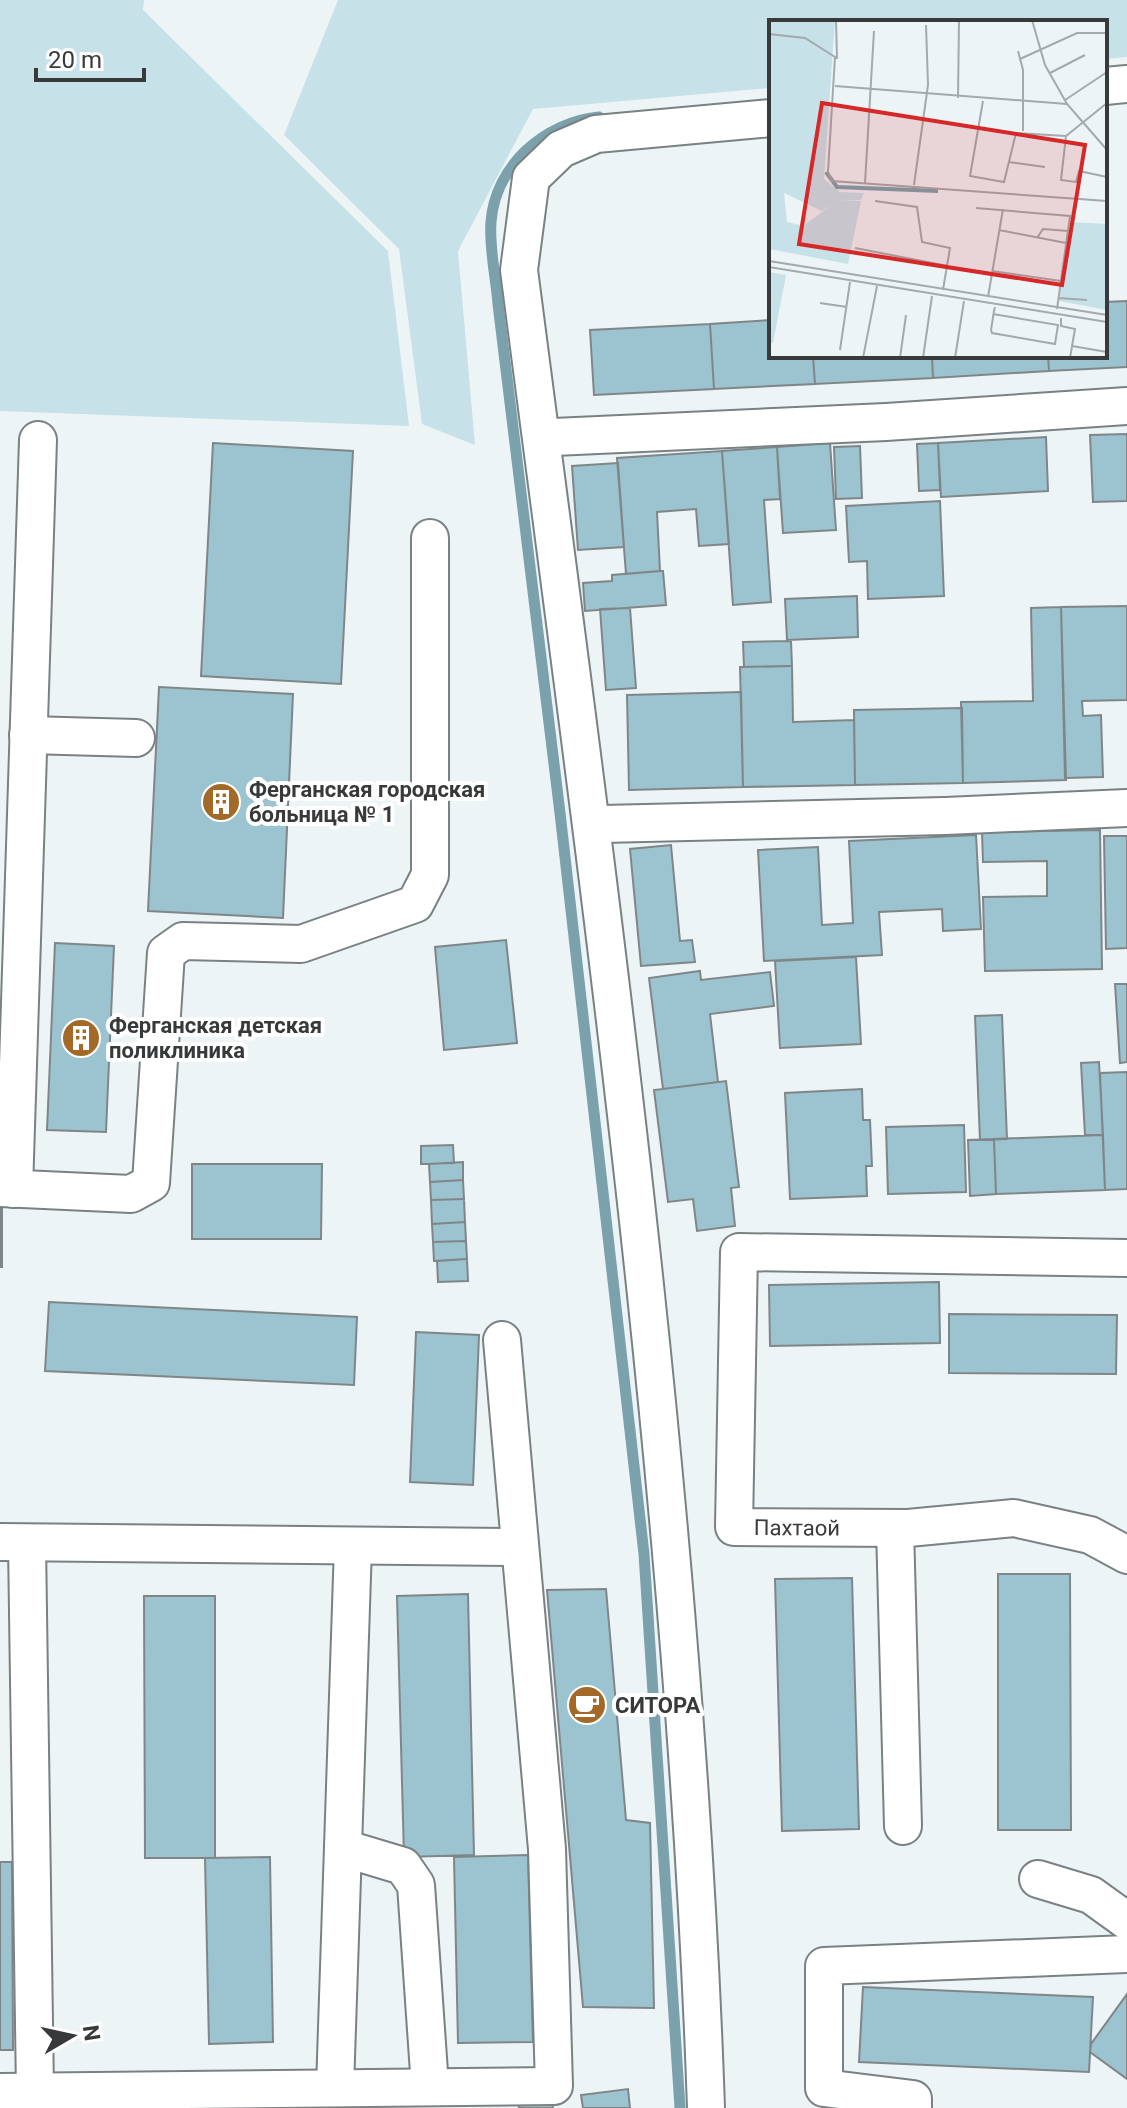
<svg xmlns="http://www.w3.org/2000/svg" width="1127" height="2108" font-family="Roboto,sans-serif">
  <rect width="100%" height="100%" fill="#edf4f6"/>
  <path fill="#c7e1e9" d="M0,0H144L143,10L388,251L409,426L0,411Z
    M338,0H1127V57L1105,59V22H771V88L533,109L458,251L475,445L422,424L399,249L284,135Z"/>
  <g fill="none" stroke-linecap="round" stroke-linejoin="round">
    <path stroke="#7aa1ac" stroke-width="11" d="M599,117C545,122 495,166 491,222C489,248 496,278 498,304L560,813L644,1554L680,2108"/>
  </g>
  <path fill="#9cc4d0" stroke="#808688" stroke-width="2" d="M1127,301V367L1049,371L1048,356H1105V302Z
    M771,320V356H813L815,384L714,389L710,324Z
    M710,324L714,389L594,395L590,330Z
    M813,356H932L933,378L815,384Z
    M932,356H1048L1049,371L933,378Z
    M1127,434V501L1093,502L1090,435Z
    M1046,437L1048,491L941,497L938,443Z
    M213,443L353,451L341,684L201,676Z
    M830,443L836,530L783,533L777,447Z
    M938,443L940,490L919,491L917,444Z
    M860,446L862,498L836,499L834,447Z
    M777,447L780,499L764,500L771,602L733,605L722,451Z
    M722,451L729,544L699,546L696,509L657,512L660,571L626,574L617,458Z
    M618,463L624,547L578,550L572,466Z
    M940,501L944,596L868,599L867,561L849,562L846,506Z
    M660,571H663L666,605L585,611L583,583L612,581V575Z
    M857,596L858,637L787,640L785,599Z
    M1127,606V700L1082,701L1083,716L1101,715L1103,777L1065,778L1061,607Z
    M1061,607L1066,780L963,783L961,702L1033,701L1031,608Z
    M630,608L636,688L606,690L600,609Z
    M791,641L792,666L744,667L743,642Z
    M792,666L793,722L854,720L855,785L743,787L740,667Z
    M159,687L293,694L283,918L148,911Z
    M741,692L743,787L629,790L627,695Z
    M962,708L963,783L855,785L854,710Z
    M1100,830L1102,969L985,971L983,897L1047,896V861L983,862L982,832Z
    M976,835L981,929L943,931L942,909L879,912L882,955L764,961L758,850L818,847L822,925L853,923L849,841Z
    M1104,836H1127V948L1106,949Z
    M671,845L680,941L692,940L695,962L641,966L630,849Z
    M506,940L517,1043L444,1050L435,947Z
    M55,943L114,946L106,1132L47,1130Z
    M856,957L861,1044L780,1048L775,961Z
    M700,971L701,980L770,972L774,1006L710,1014L718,1082L663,1089L649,978Z
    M1115,984H1127V1062L1120,1063Z
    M1002,1015L1007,1139L980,1140L975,1016Z
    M1099,1062L1103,1135H1085L1081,1063Z
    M1127,1072V1189L1105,1190L1100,1073Z
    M726,1081L739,1187L731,1188L735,1226L697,1231L693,1199L668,1202L654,1090Z
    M862,1089L863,1120H870L872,1166H866L867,1196L790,1199L785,1093Z
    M964,1125L966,1192L888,1194L886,1127Z
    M1103,1135L1105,1190L996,1194L994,1139Z
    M994,1139L996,1194L970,1196L968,1140Z
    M453,1145L454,1163L421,1164V1146Z
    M463,1162V1180L430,1182L429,1164Z
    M192,1164H322L321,1239H192Z
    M463,1180L464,1199L431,1200L430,1182Z
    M464,1199L465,1222L432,1224L431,1200Z
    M0,1205H2V1267H0Z
    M465,1222L466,1241L433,1242L432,1224Z
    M466,1241L467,1259L434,1261L433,1242Z
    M467,1259L468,1281L438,1282L437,1261Z
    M939,1282L940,1343L770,1346L769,1285Z
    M49,1302L357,1317L354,1385L45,1371Z
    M949,1314L1117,1315L1116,1374L949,1373Z
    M416,1332L479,1335L473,1485L410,1482Z
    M998,1574H1070L1071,1830H998Z
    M852,1578L859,1829L782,1831L775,1579Z
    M606,1589L626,1820L650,1823L654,2008L583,2007L547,1590Z
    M468,1594L474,1855L404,1857L397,1596Z
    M144,1596H215V1858H145Z
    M528,1855L533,2042L458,2043L454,1857Z
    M270,1857L273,2042L209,2044L205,1858Z
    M0,1862H12L13,2050H0Z
    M863,1987L1093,1997L1089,2072L859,2062Z
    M1127,1994V2079L1090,2052L1091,2044Z
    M628,2089L630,2108H583L581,2095Z
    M551,2091L553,2108H519L517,2095Z"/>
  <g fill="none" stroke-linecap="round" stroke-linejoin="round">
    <g stroke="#7a8182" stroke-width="40">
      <g id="minor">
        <path d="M1105,86L1127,84"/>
        <path d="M554,437L886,422L1127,406"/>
        <path d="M28,735L136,738"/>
        <path d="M602,824L945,816L1127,808"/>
        <path d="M0,1188L131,1194L151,1183L166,953L183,941L301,944L415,904L430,875V538"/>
        <path d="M14,1189L38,440"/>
        <path id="s1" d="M1127,1258L739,1252L734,1527L908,1528L1014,1518L1090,1535L1127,1555"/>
        <path d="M895,1528L903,1826"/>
        <path d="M0,1542L520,1547"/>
        <path d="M27,1543L35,2092"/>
        <path d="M343,1848L403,1866L416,1885L430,2087"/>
        <path d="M1038,1879L1091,1895L1127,1921"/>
        <path d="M335,2088L353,1546"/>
        <path d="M0,2092L554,2086L547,1849L502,1340"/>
        <path d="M706,2108C685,1492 598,880 519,270L531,178L561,149L596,134L771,118"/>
        <path d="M913,2108V2099L824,2088V1966L1127,1954"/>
      </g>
    </g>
    <use href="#minor" stroke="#fff" stroke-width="36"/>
  </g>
  <defs>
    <g id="building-disc" transform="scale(2)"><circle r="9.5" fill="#a26a26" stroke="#fff"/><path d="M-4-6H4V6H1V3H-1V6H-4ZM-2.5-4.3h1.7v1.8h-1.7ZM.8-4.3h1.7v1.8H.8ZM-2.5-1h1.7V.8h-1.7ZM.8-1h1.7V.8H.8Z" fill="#fff"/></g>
    <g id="cafe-disc" transform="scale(2)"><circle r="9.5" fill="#a26a26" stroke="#fff"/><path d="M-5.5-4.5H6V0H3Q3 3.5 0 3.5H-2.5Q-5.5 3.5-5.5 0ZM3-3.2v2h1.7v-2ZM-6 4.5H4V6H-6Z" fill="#fff"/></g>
  </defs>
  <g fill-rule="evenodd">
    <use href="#building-disc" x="221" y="802"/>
    <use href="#building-disc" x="81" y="1038"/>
    <use href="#cafe-disc" x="587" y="1705"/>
  </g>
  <g text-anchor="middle" stroke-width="8" stroke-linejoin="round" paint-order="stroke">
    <g font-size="22" font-weight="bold" fill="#37393a" stroke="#fff" text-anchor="start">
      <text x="249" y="797">Ферганская городская<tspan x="249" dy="25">больница № 1</tspan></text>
      <text x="109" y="1033">Ферганская детская<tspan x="109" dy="25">поликлиника</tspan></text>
      <text x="615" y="1713">СИТОРА</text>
    </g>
    <g font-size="22" fill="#37393a" stroke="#fff">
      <text dy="8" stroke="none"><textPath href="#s1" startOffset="726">Пахтаой</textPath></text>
    </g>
  </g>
  <g transform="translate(769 20)">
    <rect width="338" height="338" fill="#edf4f6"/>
    <path d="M0,0H66L55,159L71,172L95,173L92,180H69L92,181L79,244L0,229ZM15,173L53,191L64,184L34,206L18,202ZM301,202L338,204V290L290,281ZM0,252L17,255L4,323L0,322Z" fill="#c7e1e9" fill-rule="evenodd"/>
    <path fill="none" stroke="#7aa1ac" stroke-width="4" d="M57,152L68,167L169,171"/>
    <path fill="none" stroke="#a4a9ab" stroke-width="2" d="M67,0L68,39M263,0L276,45L298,84L338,130M0,14L36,18L66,37L59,152L63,161L338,181M249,31L254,50V111M251,39L308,13H338M281,53L316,35M66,66L298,84M189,78L190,0M296,80L338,52M214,81L201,156L235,162L247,113L297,116M338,83L297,116L292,160L307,162L310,151L338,157M239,142L276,147M96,163L105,11M145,165L159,65L157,5M106,181L148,187L153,222L181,228L174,270M207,188L301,196L288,289M230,210L297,223M268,218L274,209L299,211M86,228L179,246M0,241L338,295M0,247L338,302M223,251L292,261M219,277L234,189M289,278L318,280M51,283L78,287M224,294L289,305L286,324L223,313L222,310L225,291L226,287M292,298V306L306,309L301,338M303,326L338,332M71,330L81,262M94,338L108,266M131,338L137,295M154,338L163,276M186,338L195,281"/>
    <path fill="#d62828" fill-opacity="0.15" stroke="#d62828" stroke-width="4" d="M53,83L316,125L293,265L30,224Z"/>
    <rect width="338" height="338" fill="none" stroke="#37393a" stroke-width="4"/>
  </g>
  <g transform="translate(72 2036) rotate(81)" stroke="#ffffff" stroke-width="6" paint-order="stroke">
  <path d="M0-6L14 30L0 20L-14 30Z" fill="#37393a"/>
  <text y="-12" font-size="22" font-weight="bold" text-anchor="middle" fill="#37393a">N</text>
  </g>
  <path d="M36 68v12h108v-12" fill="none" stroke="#37393a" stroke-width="4"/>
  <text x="48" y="68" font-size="24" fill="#37393a" stroke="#ffffff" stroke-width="6" paint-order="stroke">20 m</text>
</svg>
